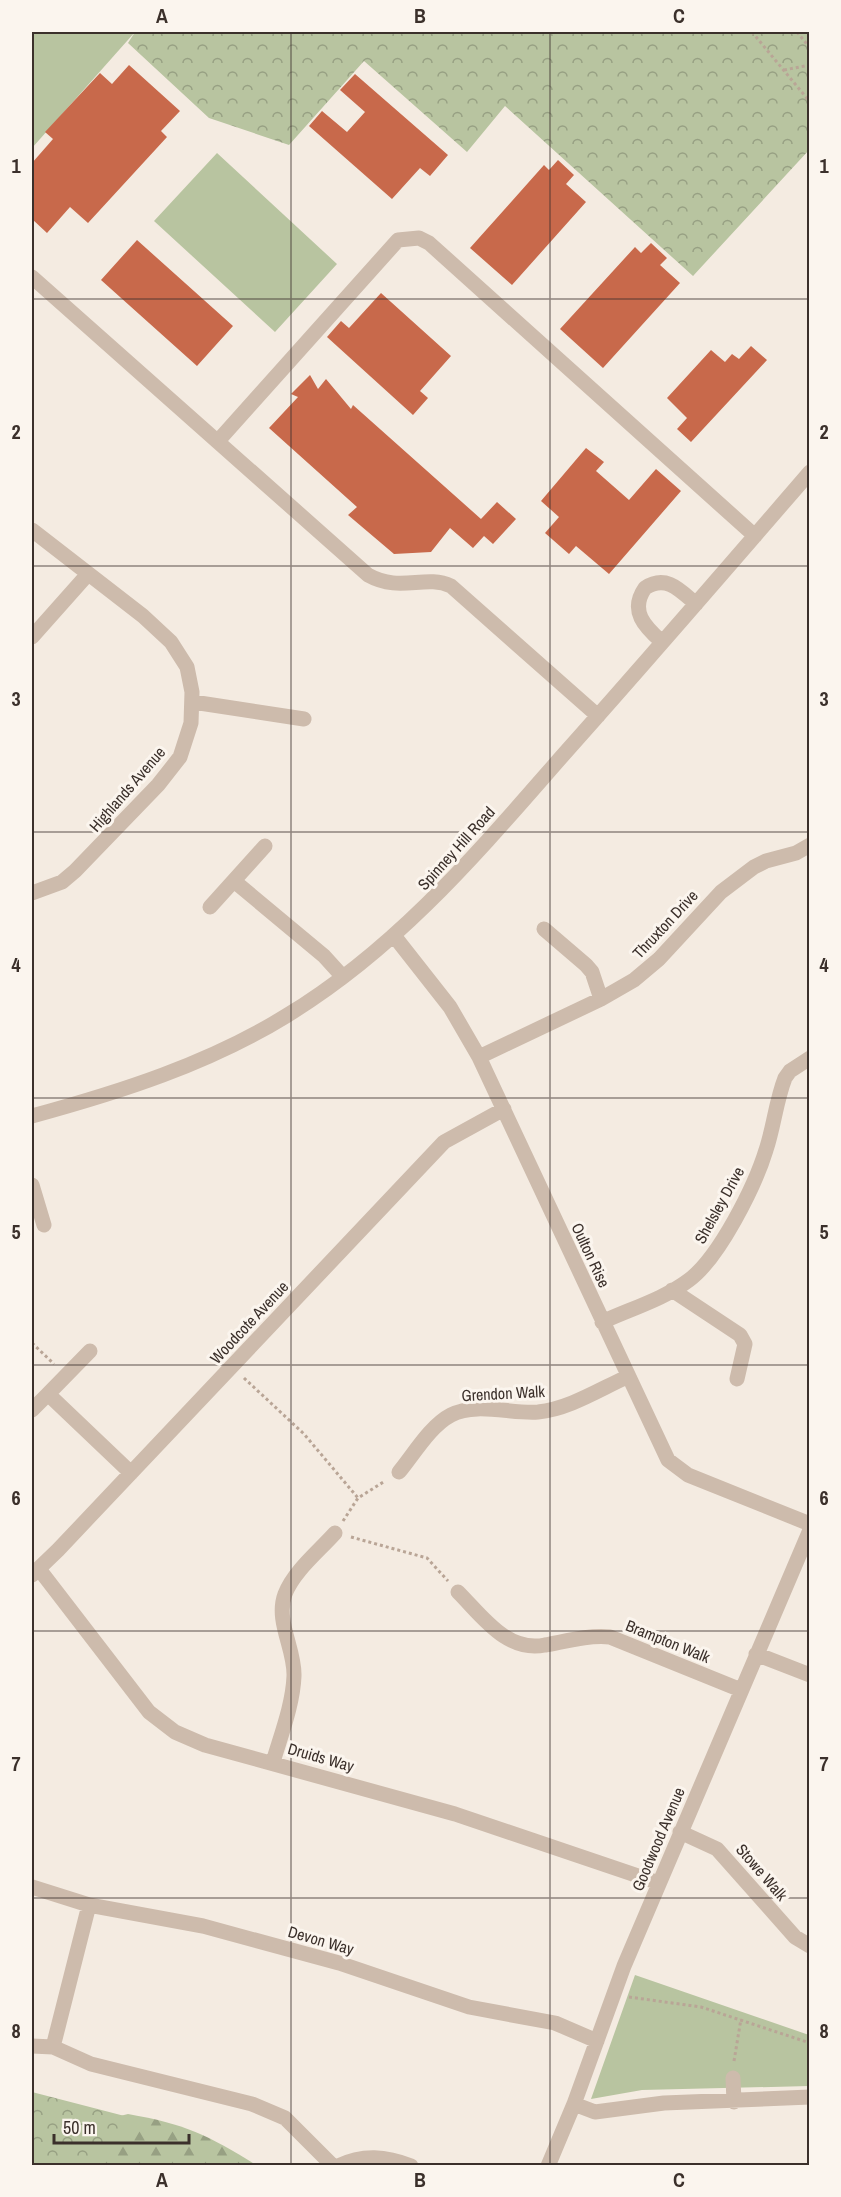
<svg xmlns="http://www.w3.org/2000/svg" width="841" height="2197" font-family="'Archivo Narrow',sans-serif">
  <defs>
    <pattern id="forest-firs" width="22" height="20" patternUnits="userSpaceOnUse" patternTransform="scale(1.5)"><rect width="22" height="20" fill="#b8c4a0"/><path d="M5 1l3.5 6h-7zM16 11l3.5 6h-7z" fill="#97a083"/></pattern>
    <pattern id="park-crowns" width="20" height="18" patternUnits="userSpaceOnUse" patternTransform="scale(1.5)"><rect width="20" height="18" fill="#b8c4a0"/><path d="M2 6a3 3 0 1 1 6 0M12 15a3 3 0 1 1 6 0" fill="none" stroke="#97a083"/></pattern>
  </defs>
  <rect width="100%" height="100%" fill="#f4ebe1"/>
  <path fill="#b8c4a0" d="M32,32H135L32,148Z
    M217,153L337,264L275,332L154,221Z
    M635,1975L809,2035V2086L642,2090L591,2099Z"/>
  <path fill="url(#forest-firs)" d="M128,2114C185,2124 208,2135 256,2165L74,2166L100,2121Z"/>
  <path fill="url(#park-crowns)" d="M135,32H809V150L693,276L505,106L467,152L364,61L289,145L209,118L128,43Z
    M32,2092L140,2120L92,2160L91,2165H32Z"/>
  <path fill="#c8694b" d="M129,65L180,111L161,131L167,137L88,223L70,207L47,233L32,219V163L53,139L45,132L100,73L112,84Z
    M355,74L448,155L430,176L420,168L392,199L309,126L322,111L347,132L365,112L340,90Z
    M558,160L574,175L566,184L586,202L512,285L470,248L544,165L549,170Z
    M137,240L233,326L197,366L101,280Z
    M651,243L667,258L660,265L680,283L603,368L560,329L635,247L641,253Z
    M381,293L451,356L420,391L428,398L413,415L327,337L341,321L349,328Z
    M751,346L767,360L691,442L677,429L687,418L667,398L711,350L725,362L732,354L739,359Z
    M310,375L318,389L326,379L351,409L353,405L481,519L497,502L516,519L493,544L484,536L473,548L450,528L431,552L394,554L348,515L357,507L269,428L298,397L291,394Z
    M586,448L604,462L596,471L629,500L656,469L681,491L609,574L576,546L569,554L545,533L559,517L541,501Z"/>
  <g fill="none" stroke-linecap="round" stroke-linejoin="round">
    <path stroke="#b9a596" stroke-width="3" stroke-dasharray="3 3" stroke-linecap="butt" d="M752,32L810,102
      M797,32L810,48
      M784,70L810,65
      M32,1343L54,1364
      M244,1378L304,1434L358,1498
      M343,1521L358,1498L385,1481
      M351,1537L427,1558L448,1581
      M629,1997L701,2007L810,2043
      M734,2061L741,2019"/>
    <path stroke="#cdbbac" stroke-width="15" d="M32,277L368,575C400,593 425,574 451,586L598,716
      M218,441L398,240L419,238L429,243L755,536
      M32,530L143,616L171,642L187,667L192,692L191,723L180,757L158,785L75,871L62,882L32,893
      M32,637L88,574
      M662,642C645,627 629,611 645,588C666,574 680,590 696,604
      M193,702L304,719
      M234,881L324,956L343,977
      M210,907L265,846
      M544,929L586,965L592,972L601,999
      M395,937L450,1007L479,1057L668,1460L688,1475L810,1524
      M479,1057L601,999L634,980L659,959L721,892L754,867L766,861L796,853L810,845
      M32,1116C120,1092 208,1064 286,1016C398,948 479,851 564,754C647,661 728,567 810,472
      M32,1185L44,1225
      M672,1290L740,1335L745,1344L737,1379
      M602,1322C630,1309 664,1299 689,1280C719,1258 755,1186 766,1150C774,1126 776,1101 785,1078L790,1071L810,1058
      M48,1394L90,1351
      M32,1410L48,1394L131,1473
      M399,1472C414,1454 430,1426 451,1415C476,1402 511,1414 538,1412C569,1409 600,1389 627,1377
      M39,1569L149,1712L175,1732L205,1745L455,1814L659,1883
      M32,1575L58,1550L444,1142L504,1109
      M458,1592C482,1616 507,1653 545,1645C567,1641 588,1635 610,1637L741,1690
      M756,1654L810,1675
      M273,1762C281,1735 293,1704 294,1676C295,1649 275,1621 285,1594C294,1571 319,1551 335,1533
      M680,1832L717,1849L795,1937L810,1946
      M32,1887L89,1905L203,1926L339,1963L469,2007L555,2023L597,2041
      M32,2046L53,2047L91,2064L252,2104L285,2118L333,2166
      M53,2047L89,1905
      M733,2078L734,2102
      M574,2104L595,2112L664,2103L810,2097
      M338,2166C363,2154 386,2156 411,2166
      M548,2166L574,2104L624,1966L810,1530"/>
  </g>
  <path fill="none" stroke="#3b302b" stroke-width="1.5" stroke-opacity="0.55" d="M291,32V2166M550,32V2166M32,299H810M32,566H810M32,832H810M32,1098H810M32,1365H810M32,1631H810M32,1898H810"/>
  <g text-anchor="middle" stroke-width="6" stroke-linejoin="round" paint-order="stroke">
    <g font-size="16" fill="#3b302b" stroke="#fbf5ee">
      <text transform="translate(127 789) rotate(-49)" y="6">Highlands Avenue</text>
      <text transform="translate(456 848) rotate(-48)" y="6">Spinney Hill Road</text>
      <text transform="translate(665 924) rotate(-47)" y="6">Thruxton Drive</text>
      <text transform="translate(719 1205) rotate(-61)" y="6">Shelsley Drive</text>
      <text transform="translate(591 1255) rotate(65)" y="6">Oulton Rise</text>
      <text transform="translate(249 1322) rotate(-47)" y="6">Woodcote Avenue</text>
      <text transform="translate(503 1393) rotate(-3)" y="6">Grendon Walk</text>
      <text transform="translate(668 1641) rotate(22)" y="6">Brampton Walk</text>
      <text transform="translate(321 1757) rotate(16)" y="6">Druids Way</text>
      <text transform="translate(658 1839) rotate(-67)" y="6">Goodwood Avenue</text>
      <text transform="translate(762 1872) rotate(49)" y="6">Stowe Walk</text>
      <text transform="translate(321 1940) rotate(16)" y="6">Devon Way</text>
    </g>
  </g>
  <rect width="841" height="2197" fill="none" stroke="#fbf5ee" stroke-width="66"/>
  <path d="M54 2134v9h135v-9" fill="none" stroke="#3b302b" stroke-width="3"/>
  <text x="63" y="2134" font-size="18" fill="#3b302b" stroke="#fbf5ee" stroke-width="4.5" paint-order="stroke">50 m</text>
  <rect x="33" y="33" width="775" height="2131" fill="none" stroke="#3b302b" stroke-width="2"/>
  <g font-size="20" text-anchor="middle" font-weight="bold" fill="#3b302b">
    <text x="162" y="23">A</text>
    <text x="420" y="23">B</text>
    <text x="679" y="23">C</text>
    <text x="16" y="173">1</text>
    <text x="824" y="173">1</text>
    <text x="16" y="439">2</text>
    <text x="824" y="439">2</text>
    <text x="16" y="706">3</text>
    <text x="824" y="706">3</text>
    <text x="16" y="972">4</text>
    <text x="824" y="972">4</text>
    <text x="16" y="1239">5</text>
    <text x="824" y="1239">5</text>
    <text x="16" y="1505">6</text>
    <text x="824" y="1505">6</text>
    <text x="16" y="1771">7</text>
    <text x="824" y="1771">7</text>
    <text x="16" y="2038">8</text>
    <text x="824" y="2038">8</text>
    <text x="162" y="2187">A</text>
    <text x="420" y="2187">B</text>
    <text x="679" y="2187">C</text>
  </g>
</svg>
